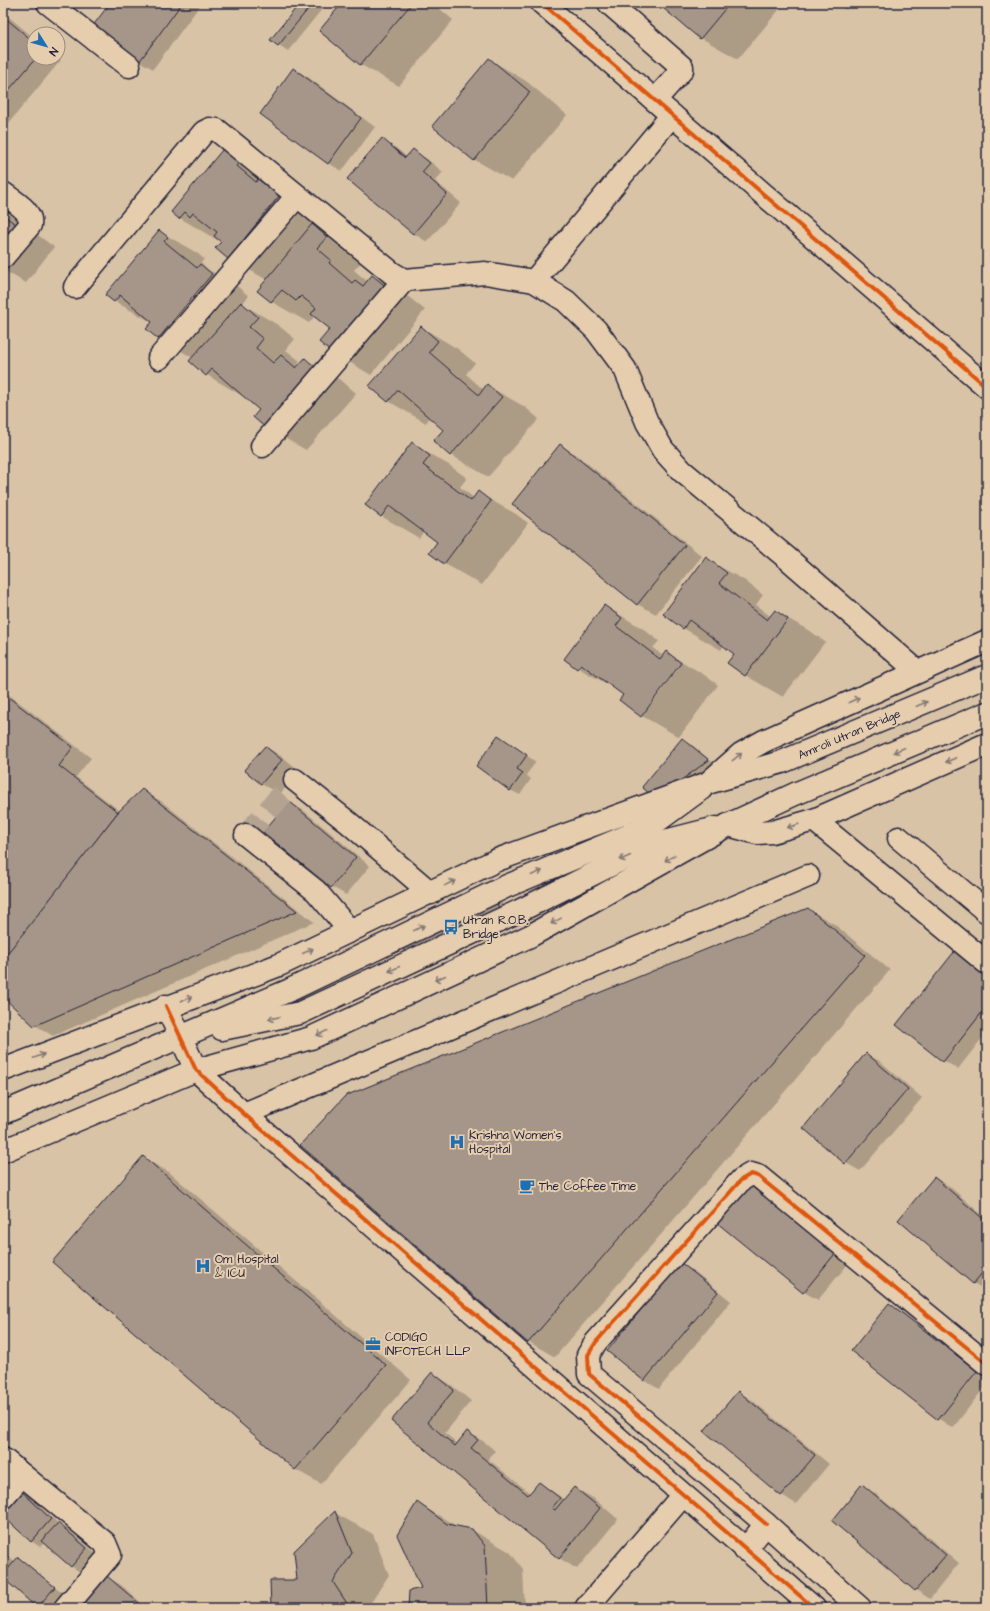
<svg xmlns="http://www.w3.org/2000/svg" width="990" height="1611" font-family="'Architects Daughter',sans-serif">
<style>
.shadow{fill:#0003;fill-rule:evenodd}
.building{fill:#a69689;stroke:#22223b}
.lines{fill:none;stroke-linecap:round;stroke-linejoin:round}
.minor-tunnel{stroke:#b4a391;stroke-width:22;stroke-dasharray:22 11;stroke-linecap:butt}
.minor-casing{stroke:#22223b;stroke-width:25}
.major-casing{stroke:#22223b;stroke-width:25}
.minor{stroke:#e5cdae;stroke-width:22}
.major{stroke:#e5cdae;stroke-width:22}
.cycleway-casing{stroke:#e5cdae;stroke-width:6}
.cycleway{stroke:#de560e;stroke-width:4}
.oneway{stroke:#847874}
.labels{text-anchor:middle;stroke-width:4;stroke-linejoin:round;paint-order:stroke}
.street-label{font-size:12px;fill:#22223b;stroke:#e5cdae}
.poi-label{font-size:12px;fill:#22223b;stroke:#e5cdae;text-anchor:start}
</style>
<rect width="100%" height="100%" fill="#d9c3a7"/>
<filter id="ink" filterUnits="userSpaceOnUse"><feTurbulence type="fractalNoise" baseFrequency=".025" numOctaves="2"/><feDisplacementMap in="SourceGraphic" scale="8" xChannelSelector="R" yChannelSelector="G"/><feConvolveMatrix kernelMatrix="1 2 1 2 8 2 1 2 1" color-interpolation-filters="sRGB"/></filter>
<g filter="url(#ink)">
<g class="shadow">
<path d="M 112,3 L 199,3 L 201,4 L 153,69 L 139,61 Z"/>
<path d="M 301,3 L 327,3 L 288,51 L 271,40 Z"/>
<path d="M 343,3 L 433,3 L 453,20 L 399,86 L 361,65 L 320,31 Z"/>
<path d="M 659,3 L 782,3 L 784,4 L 738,59 L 701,38 Z"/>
<path d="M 835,3 L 852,3 L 846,10 Z"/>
<path d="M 3,12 L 34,38 L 34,58 L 58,58 L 61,60 L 3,130 Z"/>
<path d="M 489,59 L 526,81 L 567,115 L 512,181 L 475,160 Z"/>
<path d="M 294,69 L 308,77 L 375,127 L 342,171 L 328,163 Z"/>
<path d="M 382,140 L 396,148 L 407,157 L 413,151 L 427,159 L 443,172 L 435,181 L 461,203 L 427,242 L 413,233 Z"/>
<path d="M 227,146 L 320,213 L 311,225 L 350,247 L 364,259 L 354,270 L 368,282 L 373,276 L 410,298 L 425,310 L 371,375 L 334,353 L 331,329 L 315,316 L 309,323 L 272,302 L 258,290 L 267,280 L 228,258 L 222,242 L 219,239 L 217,240 L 180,218 L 172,212 Z"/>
<path d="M 3,209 L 54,247 L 26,283 L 3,270 Z"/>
<path d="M 159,231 L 197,253 L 204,259 L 201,263 L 209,270 L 238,287 L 249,296 L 242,304 L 278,325 L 295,339 L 286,350 L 300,361 L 297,365 L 299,366 L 305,359 L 342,381 L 356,393 L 306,450 L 268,429 L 260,410 L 245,396 L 244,397 L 207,375 L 190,361 L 193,358 L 159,338 L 148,329 L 153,323 L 114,301 ZM 199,288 L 201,289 L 169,327 L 167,327 Z"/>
<path d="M 421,327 L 458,349 L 475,363 L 466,374 L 484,390 L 488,386 L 525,407 L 539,419 L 488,477 L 451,455 L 445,430 L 430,417 L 426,423 L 388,401 Z"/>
<path d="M 412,444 L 449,465 L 467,478 L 460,487 L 474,498 L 478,493 L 516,514 L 528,523 L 482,585 L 445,564 L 430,552 L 438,542 L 424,531 L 419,538 L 381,516 Z"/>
<path d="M 560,445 L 578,456 L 702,556 L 656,614 L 637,604 Z"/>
<path d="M 706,559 L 744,580 L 763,595 L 756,605 L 771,617 L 775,611 L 813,633 L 825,642 L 783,697 L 745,675 L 736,654 L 724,645 L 721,650 L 683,628 Z"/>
<path d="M 605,606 L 642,628 L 659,641 L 653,648 L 663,656 L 666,652 L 703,674 L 718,685 L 679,737 L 642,716 L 624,695 L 616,689 L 578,668 L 566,659 ZM 677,667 L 679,667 L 650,706 L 649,705 Z"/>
<path d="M 3,690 L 91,758 L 76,777 L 120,811 L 142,790 L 161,801 L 314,922 L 53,1036 L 35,1025 L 3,996 L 3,961 L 8,957 L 3,953 Z"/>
<path d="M 499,736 L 536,762 L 526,775 L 531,779 L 520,795 L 510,790 Z"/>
<path d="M 683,739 L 692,745 L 717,766 L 665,804 Z"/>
<path d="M 266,747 L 284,758 L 300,771 L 280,794 L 261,784 L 246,770 Z"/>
<path d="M 289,802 L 303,810 L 370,866 L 346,895 L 332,887 L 265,832 Z"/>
<path d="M 493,898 L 503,904 L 511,920 L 419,964 Z"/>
<path d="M 808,909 L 834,924 L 890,970 L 555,1357 L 529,1342 L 301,1145 Z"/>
<path d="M 987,968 L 987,1032 L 958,1069 L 944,1061 Z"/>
<path d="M 867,1054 L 881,1062 L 922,1098 L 860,1171 L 846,1163 Z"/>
<path d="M 143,1158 L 169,1172 L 411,1380 L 321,1484 L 296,1470 L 54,1262 Z"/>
<path d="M 935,1178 L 949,1186 L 987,1219 L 987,1291 L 973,1283 Z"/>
<path d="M 717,1222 L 853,1258 L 818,1300 L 804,1292 Z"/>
<path d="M 680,1263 L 694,1271 L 731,1301 L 659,1389 L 645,1381 L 608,1351 Z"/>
<path d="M 889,1304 L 903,1312 L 987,1378 L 987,1384 L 953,1428 L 939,1419 L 852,1351 Z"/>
<path d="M 432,1373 L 450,1384 L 471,1401 L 445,1433 L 458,1444 L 468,1432 L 486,1443 L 495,1451 L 488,1459 L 531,1494 L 540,1483 L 565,1500 L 575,1488 L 593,1498 L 618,1519 L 577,1569 L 559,1558 L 393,1421 Z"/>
<path d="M 738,1392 L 752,1400 L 829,1464 L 796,1504 L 782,1495 L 705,1431 Z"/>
<path d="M 862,1486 L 876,1494 L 959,1563 L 930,1599 L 916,1590 L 833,1521 Z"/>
<path d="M 18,1490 L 28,1495 L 60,1525 L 68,1529 L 96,1554 L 80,1572 L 71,1566 L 44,1543 L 40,1547 L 31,1541 L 3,1515 L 3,1509 Z"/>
<path d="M 418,1503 L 458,1527 L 472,1530 L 510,1552 L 523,1569 L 525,1608 L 409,1608 L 422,1589 Z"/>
<path d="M 335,1513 L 373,1534 L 389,1575 L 370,1604 L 373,1608 L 272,1608 L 298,1581 Z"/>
<path d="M 3,1552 L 15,1562 L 18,1559 L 27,1564 L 63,1593 L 50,1608 L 39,1608 L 5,1579 L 3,1581 Z"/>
<path d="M 107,1577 L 121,1585 L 147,1608 L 81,1608 Z"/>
</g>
<g class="building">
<path d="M 110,3 L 182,3 L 139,62 L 92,27 Z"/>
<path d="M 300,3 L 313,3 L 278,46 L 270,40 Z"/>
<path d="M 342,3 L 412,3 L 360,65 L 319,31 Z"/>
<path d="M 657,3 L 730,3 L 700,39 Z"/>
<path d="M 3,16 L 34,42 L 34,58 L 36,58 L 3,97 Z"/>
<path d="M 489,58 L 530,92 L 474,161 L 432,126 Z"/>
<path d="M 293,68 L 361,118 L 328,164 L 260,114 Z"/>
<path d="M 382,138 L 405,158 L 413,149 L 430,163 L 422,172 L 447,194 L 413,234 L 347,179 Z"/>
<path d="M 227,144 L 237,153 L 233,158 L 239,163 L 237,166 L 256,182 L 258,179 L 267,186 L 271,181 L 283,191 L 228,259 L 215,248 L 221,242 L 214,236 L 217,232 L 193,213 L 190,217 L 185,212 L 179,219 L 171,212 Z"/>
<path d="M 3,215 L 17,225 L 3,243 Z"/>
<path d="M 312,224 L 327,237 L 317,248 L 331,260 L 329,263 L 352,283 L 355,280 L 363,286 L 372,275 L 388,288 L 333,354 L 319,342 L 330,329 L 311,314 L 316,308 L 301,296 L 296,301 L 282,290 L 271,302 L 257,291 Z"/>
<path d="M 159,230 L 168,237 L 164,241 L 197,268 L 200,264 L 212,274 L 158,339 L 146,329 L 152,322 L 120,295 L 114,302 L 105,295 Z"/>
<path d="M 241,302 L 258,317 L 249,327 L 263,339 L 256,348 L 273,363 L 281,355 L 296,368 L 305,358 L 319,371 L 268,430 L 253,417 L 259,410 L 212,369 L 206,376 L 189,361 Z"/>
<path d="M 421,326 L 438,341 L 429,352 L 479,395 L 487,384 L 502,397 L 450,456 L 433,441 L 443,430 L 398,390 L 388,402 L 369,386 Z"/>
<path d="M 412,442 L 430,456 L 423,465 L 471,501 L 478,491 L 491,501 L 444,564 L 429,553 L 437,542 L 389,506 L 381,517 L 365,505 Z"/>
<path d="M 560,444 L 685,545 L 637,605 L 512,504 Z"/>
<path d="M 706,557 L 727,573 L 719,583 L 767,620 L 775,610 L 788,619 L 745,676 L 727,663 L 734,654 L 689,620 L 683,629 L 663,614 Z"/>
<path d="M 604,605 L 622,618 L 616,626 L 660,659 L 666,651 L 681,663 L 641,717 L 619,700 L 623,695 L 581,664 L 577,669 L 564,659 Z"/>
<path d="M 3,693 L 73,747 L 59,766 L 118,812 L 6,957 L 3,954 Z"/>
<path d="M 498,735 L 527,755 L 517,769 L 523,773 L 510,791 L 476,766 Z"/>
<path d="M 682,738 L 709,760 L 655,799 L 642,787 Z"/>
<path d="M 265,746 L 282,760 L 261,784 L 244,770 Z"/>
<path d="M 142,789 L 297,911 L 34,1026 L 3,997 L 3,959 L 118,812 Z"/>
<path d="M 289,801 L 356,857 L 331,888 L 263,832 Z"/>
<path d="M 494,897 L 502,915 L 408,959 L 400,942 Z"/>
<path d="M 808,908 L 865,955 L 528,1343 L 300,1145 L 345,1096 Z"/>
<path d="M 958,947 L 987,970 L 987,1006 L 943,1062 L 896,1025 Z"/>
<path d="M 866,1053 L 908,1089 L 845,1164 L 803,1128 Z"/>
<path d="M 143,1156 L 386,1365 L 295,1470 L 52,1262 Z"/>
<path d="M 934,1177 L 987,1222 L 987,1267 L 973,1284 L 898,1220 Z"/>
<path d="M 751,1178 L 839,1249 L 803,1293 L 716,1222 Z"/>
<path d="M 680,1262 L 718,1292 L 644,1381 L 607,1351 Z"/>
<path d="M 889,1303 L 977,1371 L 938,1420 L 851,1351 Z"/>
<path d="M 432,1372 L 454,1390 L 427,1422 L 455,1446 L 467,1431 L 478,1440 L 471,1448 L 528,1495 L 539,1482 L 560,1498 L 552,1508 L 555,1510 L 574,1487 L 600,1508 L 559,1559 L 391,1421 Z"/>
<path d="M 738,1391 L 815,1455 L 781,1496 L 704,1431 Z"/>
<path d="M 862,1484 L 946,1555 L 915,1591 L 832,1521 Z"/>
<path d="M 18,1488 L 51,1519 L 31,1542 L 3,1516 L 3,1508 Z"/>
<path d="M 417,1502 L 447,1524 L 472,1529 L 485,1546 L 488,1608 L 408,1608 L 409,1591 L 421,1588 L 397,1535 Z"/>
<path d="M 335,1511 L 352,1553 L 333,1582 L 350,1608 L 271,1608 L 270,1580 L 297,1580 L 294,1551 Z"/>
<path d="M 58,1523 L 87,1548 L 71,1567 L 41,1541 Z"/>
<path d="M 3,1554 L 9,1559 L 3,1565 Z"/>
<path d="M 18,1557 L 55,1587 L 37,1608 L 3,1578 L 3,1575 Z"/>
<path d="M 107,1576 L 141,1605 L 138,1608 L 80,1608 Z"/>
</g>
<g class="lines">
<path class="minor-tunnel" d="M 246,835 L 295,780"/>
<g class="minor-casing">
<g id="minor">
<path d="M 48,3 L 129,66"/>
<path d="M 542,3 L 987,387"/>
<path d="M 609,3 L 682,67 L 682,70 L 655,100"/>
<path d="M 3,193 C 13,201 33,211 30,225 L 3,257"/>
<path d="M 534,281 L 672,115"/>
<path d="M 75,287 L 204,132 L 210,129 L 217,130 L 392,273 L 404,280 L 485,273 L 534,281 L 566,301 L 596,330 L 625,369 L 647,422 L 663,450 L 682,471 L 787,558 L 917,671"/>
<path d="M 159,358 L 297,196"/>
<path d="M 262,446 L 404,280"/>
<path d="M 295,780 L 349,823 L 431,893"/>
<path d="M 814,820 L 987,963"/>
<path d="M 246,835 L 316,891 L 350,931"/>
<path d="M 899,838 L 987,912"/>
<path d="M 166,1006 L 196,1070 L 244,1114 L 814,1608"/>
<path d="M 222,1029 L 300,1013 L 519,911 L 617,862 L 661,842 L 716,828"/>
<path d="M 3,1113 L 290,990 L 507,886 L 649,827 L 701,789"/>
<path d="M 244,1114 L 808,876"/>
<path d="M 3,1459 L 105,1543 L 110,1555 L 65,1608"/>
<path d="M 3,1497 L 22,1475"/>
<path d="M 766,1524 L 589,1374 L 588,1355 L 596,1342 L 741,1180 L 751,1174 L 758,1176 L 987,1364"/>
<path d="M 745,1550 L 766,1524 L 860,1608"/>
<path d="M 586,1608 L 683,1495"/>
</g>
</g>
<g class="major-casing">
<g id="major">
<path d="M 711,782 L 782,762 L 987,676"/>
<path d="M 728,825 L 757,833 L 772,832 L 814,820 L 987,744"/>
<path d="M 3,1070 L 279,965 L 497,860 L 708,783 L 741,754 L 764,741 L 987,641"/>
<path d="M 3,1151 L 196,1070 L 311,1038 L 530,936 L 728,825 L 795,794 L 987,713"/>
</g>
</g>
<use href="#minor" class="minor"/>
<use href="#major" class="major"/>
<g class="cycleway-casing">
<g id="cycleway">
<path d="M 542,3 L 987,387"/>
<path d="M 166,1006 L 196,1070 L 244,1114 L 814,1608"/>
<path d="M 766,1524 L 589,1374 L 588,1355 L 596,1342 L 741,1180 L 751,1174 L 758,1176 L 987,1364"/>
</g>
</g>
<use href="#cycleway" class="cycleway"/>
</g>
<defs><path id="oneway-shaft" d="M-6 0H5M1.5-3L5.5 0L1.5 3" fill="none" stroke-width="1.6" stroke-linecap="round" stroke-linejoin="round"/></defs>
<g class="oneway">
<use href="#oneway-shaft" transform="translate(854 700) rotate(-24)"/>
<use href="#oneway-shaft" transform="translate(922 704) rotate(-23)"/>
<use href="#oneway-shaft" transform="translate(899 750) rotate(157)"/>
<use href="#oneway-shaft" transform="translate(737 757) rotate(-38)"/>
<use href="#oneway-shaft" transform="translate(951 760) rotate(156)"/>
<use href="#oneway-shaft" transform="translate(793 826) rotate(164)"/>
<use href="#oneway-shaft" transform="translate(625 858) rotate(156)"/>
<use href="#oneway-shaft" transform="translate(670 858) rotate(151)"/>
<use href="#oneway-shaft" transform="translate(537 873) rotate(-23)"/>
<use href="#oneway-shaft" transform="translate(450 883) rotate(-26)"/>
<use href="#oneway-shaft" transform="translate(556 921) rotate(151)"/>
<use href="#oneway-shaft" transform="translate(419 928) rotate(-26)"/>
<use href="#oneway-shaft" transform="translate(308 951) rotate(-25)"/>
<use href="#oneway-shaft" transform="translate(394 969) rotate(155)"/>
<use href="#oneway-shaft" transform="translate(440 978) rotate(155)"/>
<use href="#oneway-shaft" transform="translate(187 999) rotate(-20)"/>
<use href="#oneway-shaft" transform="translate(274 1018) rotate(169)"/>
<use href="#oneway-shaft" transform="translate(322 1033) rotate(155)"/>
<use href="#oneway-shaft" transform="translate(39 1056) rotate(-21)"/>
</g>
</g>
<defs>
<g id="bus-bare" transform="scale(1.2)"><path d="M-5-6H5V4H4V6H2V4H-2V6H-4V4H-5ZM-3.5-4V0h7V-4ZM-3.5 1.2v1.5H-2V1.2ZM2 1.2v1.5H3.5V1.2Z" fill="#1f6fb2" stroke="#e5cdae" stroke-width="2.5" paint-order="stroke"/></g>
<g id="hospital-bare" transform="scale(1.2)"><path d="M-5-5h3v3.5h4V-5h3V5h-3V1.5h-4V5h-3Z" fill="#1f6fb2" stroke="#e5cdae" stroke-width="2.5" paint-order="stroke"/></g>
<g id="cafe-bare" transform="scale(1.2)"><path d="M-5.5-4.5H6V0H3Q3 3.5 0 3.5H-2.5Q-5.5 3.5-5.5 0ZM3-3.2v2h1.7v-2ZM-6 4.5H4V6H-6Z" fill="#1f6fb2" stroke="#e5cdae" stroke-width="2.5" paint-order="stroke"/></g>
<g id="office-bare" transform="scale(1.2)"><path d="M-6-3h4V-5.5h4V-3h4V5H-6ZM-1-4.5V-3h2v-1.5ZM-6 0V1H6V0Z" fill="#1f6fb2" stroke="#e5cdae" stroke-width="2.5" paint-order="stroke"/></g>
</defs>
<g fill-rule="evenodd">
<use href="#bus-bare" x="451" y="927"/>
<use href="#hospital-bare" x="457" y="1142"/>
<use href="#cafe-bare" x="527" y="1186"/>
<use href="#hospital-bare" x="203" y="1266"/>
<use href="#office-bare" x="373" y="1344"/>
</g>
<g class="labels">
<g class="street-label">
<text transform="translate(849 734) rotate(-23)" y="4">Amroli Utran Bridge</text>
</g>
<g class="poi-label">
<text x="463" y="924">Utran R.O.B.<tspan x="463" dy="14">Bridge</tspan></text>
<text x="469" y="1139">Krishna Women's<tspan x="469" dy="14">Hospital</tspan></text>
<text x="539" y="1190">The Coffee Time</text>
<text x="215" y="1263">Om Hospital<tspan x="215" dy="14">&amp; ICU</tspan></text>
<text x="385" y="1341">CODIGO<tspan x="385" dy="14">INFOTECH LLP</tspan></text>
</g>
</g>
<rect width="990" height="1611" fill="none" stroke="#e5cdae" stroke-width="16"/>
<rect x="8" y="8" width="974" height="1595" fill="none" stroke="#22223b" stroke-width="1.5" filter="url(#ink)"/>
<g transform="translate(46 46) rotate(127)"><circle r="19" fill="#e5cdae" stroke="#978980"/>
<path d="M0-3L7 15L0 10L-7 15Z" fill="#1f6fb2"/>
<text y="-6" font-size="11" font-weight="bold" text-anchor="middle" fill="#22223b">N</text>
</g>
</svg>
